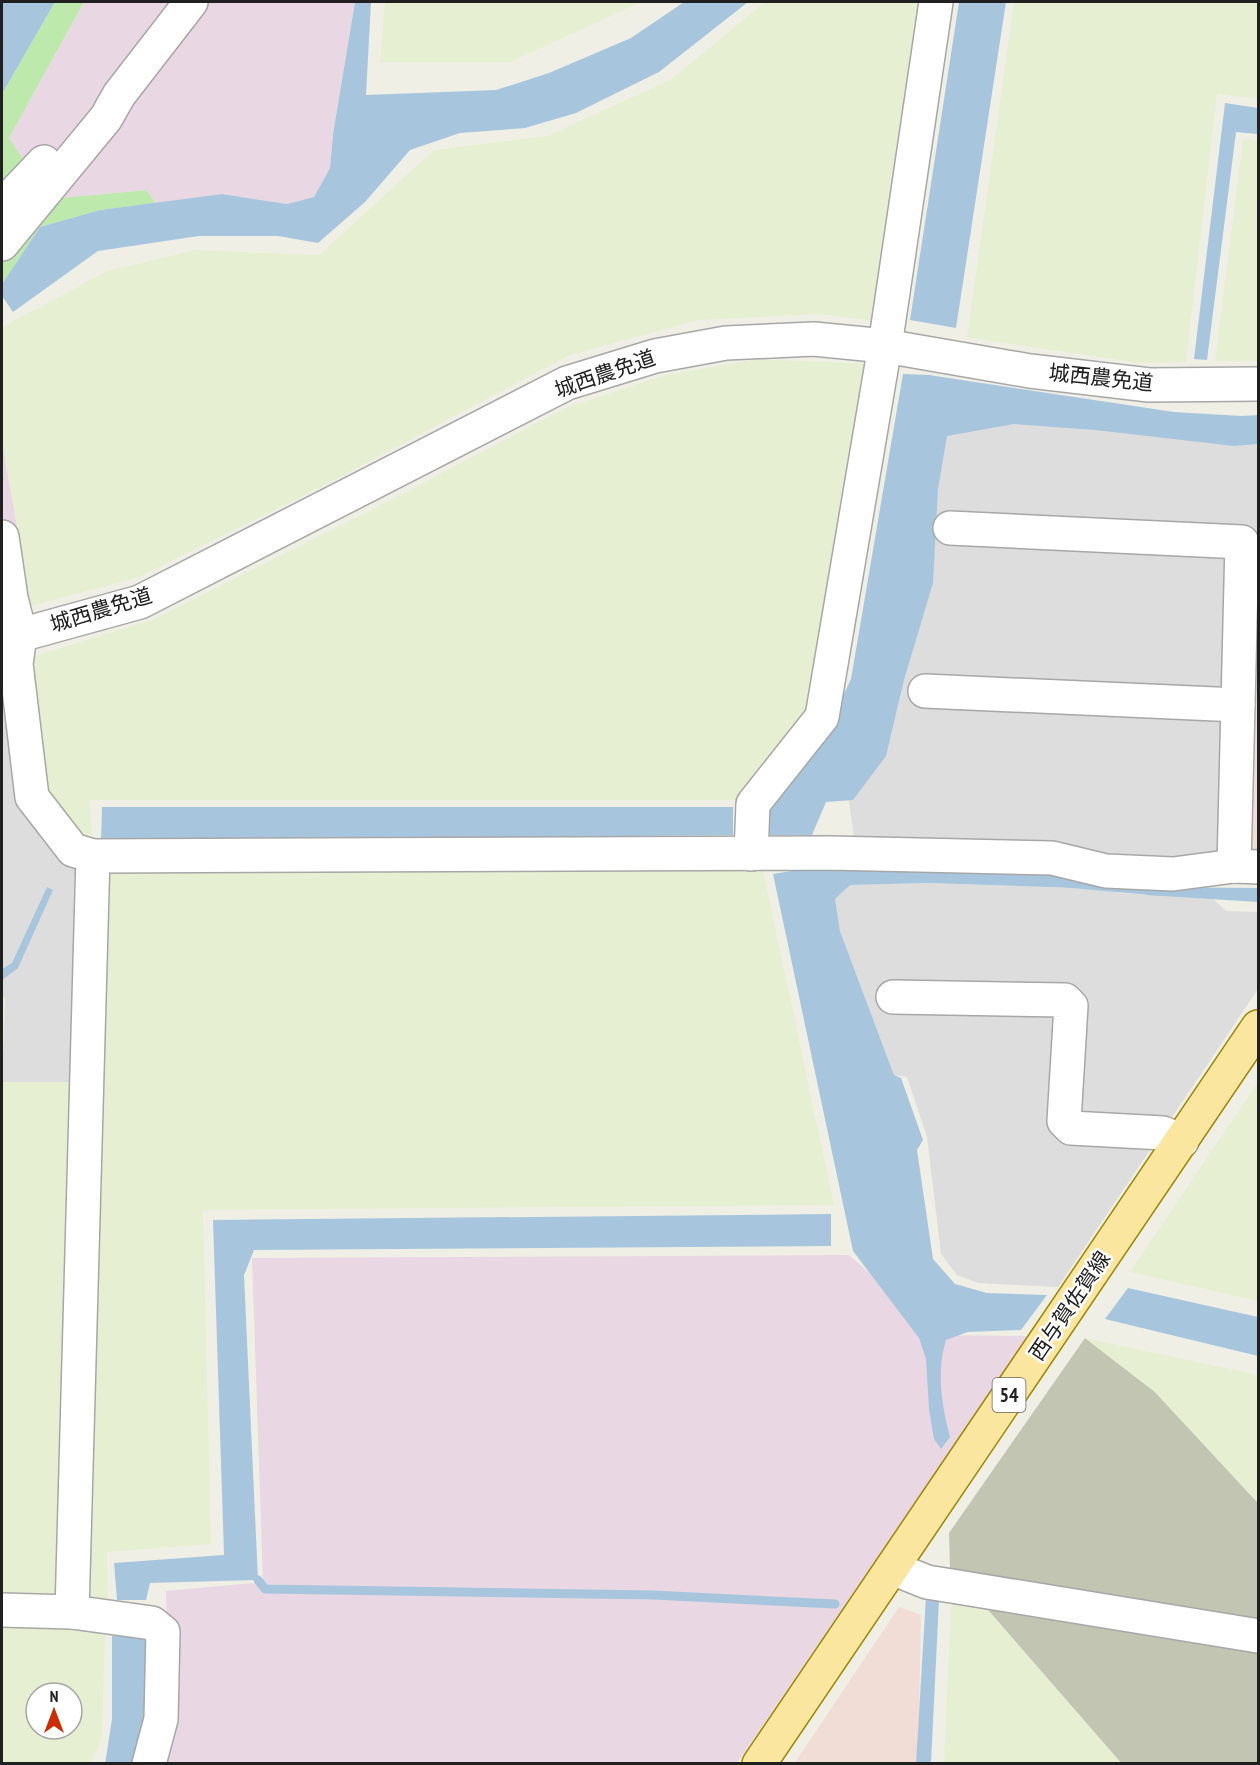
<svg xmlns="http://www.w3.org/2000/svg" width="1260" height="1765" font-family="'PT Sans Narrow','Noto Sans JP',sans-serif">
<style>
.residential{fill:#dedddd}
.commercial{fill:#f1dcd6}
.industrial{fill:#e9d8e3}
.construction{fill:#c1c5b2}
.farmland{fill:#e7efd2;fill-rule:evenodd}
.grass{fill:#bee9ad}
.water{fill:#a7c6dd}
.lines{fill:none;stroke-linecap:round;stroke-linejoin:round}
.stream{stroke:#a7c6dd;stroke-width:9}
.minor-casing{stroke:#a7a7a7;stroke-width:36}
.tertiary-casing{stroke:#a7a7a7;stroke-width:36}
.primary-casing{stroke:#9a8601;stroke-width:36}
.minor{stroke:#fff;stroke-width:33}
.tertiary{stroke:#fff;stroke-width:33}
.primary{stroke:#fbe6a0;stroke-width:33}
.labels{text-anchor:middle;stroke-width:5;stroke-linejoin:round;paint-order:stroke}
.shield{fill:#fff;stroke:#636363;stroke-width:1.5}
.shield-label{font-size:20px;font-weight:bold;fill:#202020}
.street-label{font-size:21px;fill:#202020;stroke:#fff}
</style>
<rect width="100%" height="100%" fill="#f0efe6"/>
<g class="residential">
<path d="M 935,413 L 1258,435 L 1258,691 L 1246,692 L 1244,860 L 1174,866 L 855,844 L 848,795 Z"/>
<path d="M 36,704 L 87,870 L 76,1082 L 2,1082 L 5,998 L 2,997 L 2,706 Z"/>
<path d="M 927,883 L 1098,889 L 1122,893 L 1213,899 L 1226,911 L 1258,912 L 1258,989 L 1058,1287 L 978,1283 L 957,1275 L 941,1254 L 927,1137 L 907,1077 L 894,1075 L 840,931 L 834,899 L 849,885 Z"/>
</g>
<g class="commercial">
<path d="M 1258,691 L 1258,861 L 1244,860 L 1245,692 Z"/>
<path d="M 899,1607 L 921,1615 L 918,1763 L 794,1764 Z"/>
</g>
<g class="industrial">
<path d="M 84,2 L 355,2 L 333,134 L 330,168 L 314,197 L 287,204 L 222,194 L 156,203 L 146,190 L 50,199 L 9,138 Z"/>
<path d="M 2,441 L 31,606 L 2,613 Z"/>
<path d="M 849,1255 L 940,1335 L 1028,1336 L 737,1763 L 158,1764 L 170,1728 L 166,1591 L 263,1582 L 252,1258 Z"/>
</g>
<path class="construction" d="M 1085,1338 L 1155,1392 L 1258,1503 L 1258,1763 L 1121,1763 L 988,1610 L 951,1604 L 949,1533 Z"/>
<g class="farmland">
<path d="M 385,2 L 642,2 L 510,62 L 380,62 Z"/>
<path d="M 765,2 L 924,2 L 877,321 L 818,314 L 699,320 L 570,355 L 317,489 L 139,577 L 31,606 L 2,441 L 2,327 L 107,271 L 195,250 L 319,255 L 434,150 L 547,136 L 670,80 Z"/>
<path d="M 1014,2 L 1258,2 L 1258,99 L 1217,94 L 1186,362 L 1138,363 L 967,337 Z"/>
<path d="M 1243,139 L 1258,141 L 1258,361 L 1215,361 Z"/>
<path d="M 758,359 L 867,364 L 812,712 L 743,800 L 90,800 L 92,841 L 76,840 L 40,780 L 34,656 L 152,620 L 377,507 L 565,408 L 666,375 Z"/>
<path d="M 762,866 L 834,1205 L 203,1210 L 211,1544 L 107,1552 L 108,1605 L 82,1601 L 108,867 Z"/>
<path d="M 5,997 L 2,1082 L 76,1082 L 59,1601 L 2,1598 L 2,998 Z"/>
<path d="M 1258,1082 L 1258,1301 L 1130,1272 Z"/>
<path d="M 1085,1338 L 1258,1375 L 1258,1503 L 1155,1392 Z"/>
<path d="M 951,1604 L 988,1610 L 1121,1763 L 944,1763 Z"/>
<path d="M 2,1625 L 105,1629 L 102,1738 L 91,1763 L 2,1764 ZM 36,1693 L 72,1693 L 72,1729 L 36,1729 Z"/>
</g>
<path class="grass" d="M 55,2 L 84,2 L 9,138 L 50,199 L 146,190 L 156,203 L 100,210 L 40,227 L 2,284 L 2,94 Z"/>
<g class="water">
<path d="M 2,2 L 55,2 L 2,94 Z"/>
<path d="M 355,2 L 371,2 L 366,95 L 496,90 L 549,73 L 631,38 L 684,2 L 748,2 L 659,72 L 576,113 L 525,128 L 460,133 L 410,150 L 365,202 L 318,243 L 278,236 L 199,236 L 98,251 L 13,312 L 2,296 L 2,284 L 40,227 L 100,210 L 222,194 L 287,204 L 314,197 L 330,168 L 333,134 Z"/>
<path d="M 959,2 L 1006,2 L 956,328 L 910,320 Z"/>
<path d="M 1225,103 L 1258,108 L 1258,134 L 1236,132 L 1207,360 L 1194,359 Z"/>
<path d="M 903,374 L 929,375 L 1174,412 L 1241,416 L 1258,415 L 1258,444 L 1234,446 L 1095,430 L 1014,424 L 947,436 L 938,489 L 933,583 L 904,680 L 886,756 L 853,800 L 826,802 L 812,835 L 770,835 L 770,806 L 826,732 L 851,679 Z"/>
<path d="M 102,807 L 733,807 L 733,835 L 101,841 Z"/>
<path d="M 822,866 L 1047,874 L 1076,879 L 1079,888 L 927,883 L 850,885 L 835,899 L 840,931 L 894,1075 L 901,1078 L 923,1140 L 917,1150 L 933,1259 L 955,1284 L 987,1293 L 1047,1295 L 1021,1330 L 968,1332 L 946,1340 C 936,1371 942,1407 950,1437 L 941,1449 L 934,1439 L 929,1409 L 926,1359 L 919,1338 L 853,1251 L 773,874 Z"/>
<path d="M 47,887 L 53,890 L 18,968 L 2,980 L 2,969 L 12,963 Z"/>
<path d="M 1147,887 L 1258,888 L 1258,902 L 1146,895 Z"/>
<path d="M 831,1214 L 831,1246 L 254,1250 L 244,1275 L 258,1580 L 150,1583 L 146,1600 L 117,1600 L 114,1563 L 224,1555 L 213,1220 Z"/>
<path d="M 1128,1288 L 1258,1317 L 1258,1356 L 1105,1319 Z"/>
<path d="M 926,1596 L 939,1600 L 931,1763 L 916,1764 Z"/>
<path d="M 112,1636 L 146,1636 L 147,1708 L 135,1763 L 105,1764 L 112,1719 Z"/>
</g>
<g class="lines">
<g class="stream">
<path d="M 1066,883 L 1157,891"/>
<path d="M 258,1580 L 265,1589 L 653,1595 L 835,1604"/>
</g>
<g class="minor-casing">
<g id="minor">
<path d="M 2,206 L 44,162"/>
<path d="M 2,244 L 106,118 L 119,95 L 191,2"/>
<path d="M 950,528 L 1242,542 L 1234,866"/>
<path d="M 2,537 L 11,598 L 20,634 L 16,664 L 32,797 L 73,850 L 93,856 L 830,853 L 1052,858 L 1106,871 L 1173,874 L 1234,866 L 1258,867"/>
<path d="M 925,691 L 1238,705"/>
<path d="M 751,854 L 753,804 L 822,717 L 885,346 L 936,2"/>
<path d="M 93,856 L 72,1612 L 152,1623 L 163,1632 L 161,1719 L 149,1764"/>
<path d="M 893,997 L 1065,1000 L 1071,1006 L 1064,1121 L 1071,1128 L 1163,1133 L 1182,1141"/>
<path d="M 892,1568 L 927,1582 L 1258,1636"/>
<path d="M 2,1610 L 72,1612"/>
</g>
</g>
<g class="tertiary-casing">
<path id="tertiary" d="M 2,640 L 140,602 L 567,383 L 655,356 L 726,343 L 814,339 L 885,346 L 1030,371 L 1149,385 L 1258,384"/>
</g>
<g class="primary-casing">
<path id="primary" d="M 759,1764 L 1258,1027"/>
</g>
<use href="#minor" class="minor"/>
<use href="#tertiary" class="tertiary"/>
<use href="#primary" class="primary"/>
</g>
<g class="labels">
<rect class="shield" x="992.5" y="1378" width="33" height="34" rx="4.5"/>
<g class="shield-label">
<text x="1009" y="1402">54</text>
</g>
<g class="street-label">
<text transform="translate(605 374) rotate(-19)" y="7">城西農免道</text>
<text transform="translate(1101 378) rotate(6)" y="7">城西農免道</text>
<text transform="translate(101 610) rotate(-17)" y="7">城西農免道</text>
<text transform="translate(1070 1306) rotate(-56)" y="7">西与賀佐賀線</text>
</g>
</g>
<rect width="1260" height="1765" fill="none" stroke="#202020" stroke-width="6"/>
<g transform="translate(54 1711)"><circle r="28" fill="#ffffff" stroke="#a6a6a6" stroke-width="1.5"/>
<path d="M0-4.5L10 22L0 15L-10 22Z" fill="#cd2b02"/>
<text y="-9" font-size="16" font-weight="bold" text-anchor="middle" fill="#202020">N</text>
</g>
</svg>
